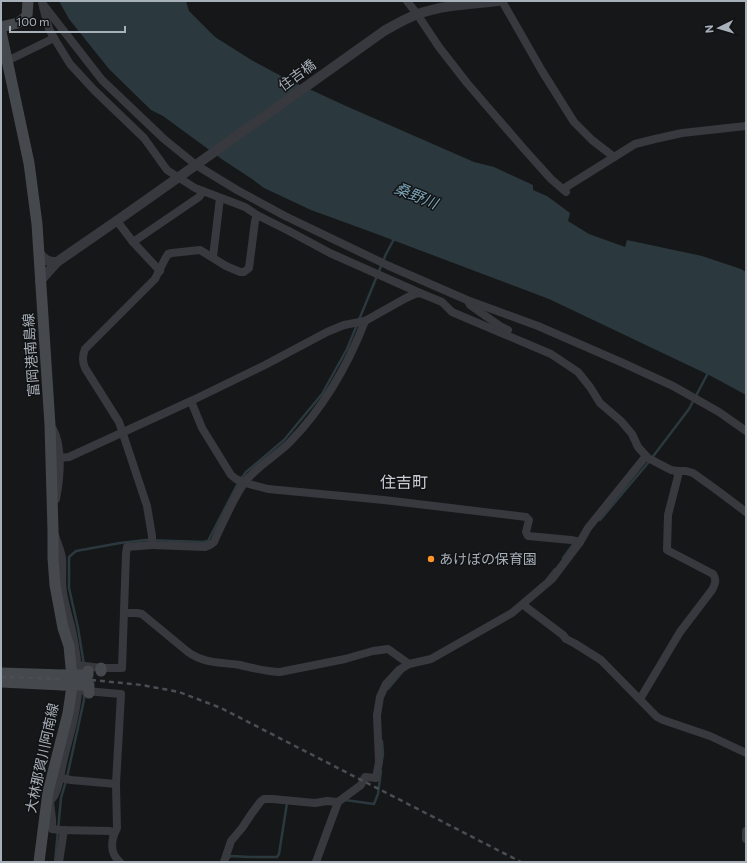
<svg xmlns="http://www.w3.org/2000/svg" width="747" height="863" font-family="Commissioner,'Noto Sans JP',sans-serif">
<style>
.water{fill:#2b393e}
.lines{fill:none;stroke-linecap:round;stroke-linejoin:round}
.stream{stroke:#2b393e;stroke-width:2.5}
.minor{stroke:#37393e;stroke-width:8}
.tertiary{stroke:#37393e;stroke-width:10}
.secondary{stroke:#45494e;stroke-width:11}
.rail{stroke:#4a4e53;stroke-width:2.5;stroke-dasharray:5 4;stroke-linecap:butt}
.tertiary-bridge{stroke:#37393e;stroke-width:10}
.secondary-bridge{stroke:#45494e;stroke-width:11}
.poi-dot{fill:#ff9528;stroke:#111214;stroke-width:1.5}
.labels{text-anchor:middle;stroke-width:3;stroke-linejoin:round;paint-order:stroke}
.street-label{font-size:14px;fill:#a8b0ba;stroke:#111214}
.poi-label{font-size:14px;fill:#a8b0ba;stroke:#111214;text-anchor:start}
.water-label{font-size:15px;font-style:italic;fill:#7ca5b7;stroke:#111214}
.quarter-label{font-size:16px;fill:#c9ced5;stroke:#111214}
</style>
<rect width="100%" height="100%" fill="#161719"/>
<path class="water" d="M 59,1 L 186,1 L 189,11 L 215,37 L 253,61 L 283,77 L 346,106 L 474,162 L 494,167 L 533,185 L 533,190 L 547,196 L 570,213 L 568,221 L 589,234 L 625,247 L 627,240 L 702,256 L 741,269 L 746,272 L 746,395 L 711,376 L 549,299 L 374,233 L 311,210 L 264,188 L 252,179 L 223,160 L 163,116 L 151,110 L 109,69 L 69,19 Z"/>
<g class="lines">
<g class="stream">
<path d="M 600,520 L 648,463 L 689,409 L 708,373"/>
<path d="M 563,558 L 574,543"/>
<path d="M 547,579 L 555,569"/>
<path d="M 84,665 L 78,628 L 69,588 L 69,557 L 76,551 L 120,543 L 146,540 L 203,542 L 208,541 L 237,485 L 246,472 L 284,440 L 322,394 L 347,349 L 386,254 L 394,239"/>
<path d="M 388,689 L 404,670"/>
<path d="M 382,741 L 383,754 L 382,760"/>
<path d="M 67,777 L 84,700 L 84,692"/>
<path d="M 345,800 L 374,804 L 378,794 L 381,771"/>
<path d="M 229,858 L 230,856 L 250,857 L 277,857 L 279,854 L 287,803"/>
<path d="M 55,862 L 61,798 L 66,781"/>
</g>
<g class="minor">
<path d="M 407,1 L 417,14 L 439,47 L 467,83 L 524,149 L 551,179 L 566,192"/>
<path d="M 502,1 L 542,71 L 574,122 L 592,140 L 614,157"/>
<path d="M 42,3 L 102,80 L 164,139 L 196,165 L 237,190 L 285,216 L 389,266 L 467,300 L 538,326 L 623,363 L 673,386 L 719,412 L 746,431"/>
<path d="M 43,7 L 49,29 L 54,38 L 70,64 L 94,90 L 144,138 L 167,170 L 195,188 L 245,207 L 257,215 L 289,231 L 330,253 L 420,293"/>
<path d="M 7,61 L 54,38"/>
<path d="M 563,189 L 635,144 L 655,139 L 682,133 L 746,126"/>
<path d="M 257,215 L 255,221 L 249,268 L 244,272 L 240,272 L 226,266 L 200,250 L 172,253 L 168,254 L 165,259 L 155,279 L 85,349 C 82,356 82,361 85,368 L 119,422 L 147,506 L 152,536 L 152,545 L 205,547 L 210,545 L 214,542 C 219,530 225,518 231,506 C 235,498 239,490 245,482 C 257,466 276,456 290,442 C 323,408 348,365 365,321"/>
<path d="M 117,221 L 133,242 L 160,271"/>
<path d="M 133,242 L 199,197 L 203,191"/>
<path d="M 213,257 L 220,198"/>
<path d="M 468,301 L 470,305 L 500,326 L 508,330"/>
<path d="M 191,401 L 202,428 L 231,475 L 236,479 L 245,483 L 268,489 L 384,500 L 526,517 L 529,520 L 526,532 L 528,536 L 571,540 L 580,542"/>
<path d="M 53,429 C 63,447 60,479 56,499"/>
<path d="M 59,458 L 69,457 L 191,401 L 265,365 L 327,332 L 344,325 L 365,321 L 406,298 L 415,294 L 420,293 L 442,302 L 452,312 L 551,354 L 578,372 L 590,387 L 600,403 L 621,421 L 632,434 L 638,447 L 648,458 L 671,470 L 677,471 L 686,471 L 693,473 L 714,488 L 746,512"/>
<path d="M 523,604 L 526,607 L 563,635 L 566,639 L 574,643 L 601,660 L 657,717 L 663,720 L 710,736 L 746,753"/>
<path d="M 124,613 L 137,613 L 142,614 L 188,652 C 205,664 221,662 240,665 C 253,668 267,672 280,672 L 345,659 L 373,651 L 388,649 L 409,664"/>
<path d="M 77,665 L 101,668 L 122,668 L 126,554 L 127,547 L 152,545"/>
<path d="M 85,691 L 121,694 L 116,784 L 117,828 C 111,839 109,853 120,862"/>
<path d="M 640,699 L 680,632 L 712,590 C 715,584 717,580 713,574 L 667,550 L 668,515 L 678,476 L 677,471"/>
<path d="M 61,778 L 71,780 L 116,784"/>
<path d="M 50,802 L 52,819 L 52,829 L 61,830 L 110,831 L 114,834"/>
<path d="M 46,803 C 59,799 60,774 63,763 C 68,739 77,715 78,691 C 79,672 76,649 72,630 C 69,618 65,605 63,592 C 61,581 63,569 62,558 C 61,550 57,543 55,535"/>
<path d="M 746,831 L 746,839"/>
<path d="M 59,862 L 64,830"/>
<path d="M 224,862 L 231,841 L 242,828 L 252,813 L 261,801 L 264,799 L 272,799 L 315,803 L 327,801 L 338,802"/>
<path d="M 316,862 L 338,802 L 361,785 L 365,777 L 376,778 L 379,762 L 377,715 L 380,697 L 386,684 L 399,670 L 409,664 L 431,659 L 512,613 L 552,579 L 580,542 L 588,528 L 646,456"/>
</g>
<g class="tertiary">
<path d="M 186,172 L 384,31 C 395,25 406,18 418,14 C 443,5 471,4 498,1"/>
<path d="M 39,253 C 45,260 47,262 57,262 L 40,281"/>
<path d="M 57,262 L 125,215"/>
</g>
<g class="secondary">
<path d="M 1,27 L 18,23 L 27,16 L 28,1"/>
<path d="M 1,32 L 29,163 L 37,224 L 50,425 L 53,530 L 53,558 L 55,585 L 63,628 L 69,646 L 72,678 L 71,693 L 68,713 L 48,792 L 39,862"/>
<path d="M 101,671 L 101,668"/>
<path d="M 1,673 L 63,675"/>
<path d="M 1,682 L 63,685"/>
</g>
<path class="rail" d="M 1,677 L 92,680 L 142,685 L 179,692 L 221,708 L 521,862"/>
<path class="tertiary-bridge" d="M 125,215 L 186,172"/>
<g class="secondary-bridge">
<path d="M 63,675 L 88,675 L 88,671"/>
<path d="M 63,685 L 89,685 L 89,693"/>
</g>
</g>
<circle class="poi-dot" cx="431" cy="559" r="4"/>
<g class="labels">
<g class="street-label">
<text transform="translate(297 75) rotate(-36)" y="5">住吉橋</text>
<text transform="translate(31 355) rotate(-94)" y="5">富岡港南島線</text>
<text transform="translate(42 758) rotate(-78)" y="5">大林那賀川阿南線</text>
</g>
<g class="poi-label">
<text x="439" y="564">あけぼの保育園</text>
</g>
<g class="water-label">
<text transform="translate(416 196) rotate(22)" y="5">桑野川</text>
</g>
<g class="quarter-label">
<text x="404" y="488">住吉町</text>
</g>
</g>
<rect width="747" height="863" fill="none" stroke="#a8b0ba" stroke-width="4"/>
<g transform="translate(719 28) rotate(265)" stroke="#111214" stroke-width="3" paint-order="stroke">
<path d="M0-3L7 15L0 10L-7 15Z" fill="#a8b0ba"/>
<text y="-6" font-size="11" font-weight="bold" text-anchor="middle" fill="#a8b0ba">N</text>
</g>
<path d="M10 26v6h115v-6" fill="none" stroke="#a8b0ba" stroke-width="2"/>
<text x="16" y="26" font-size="12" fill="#a8b0ba" stroke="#111214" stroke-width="3" paint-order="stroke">100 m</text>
</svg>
